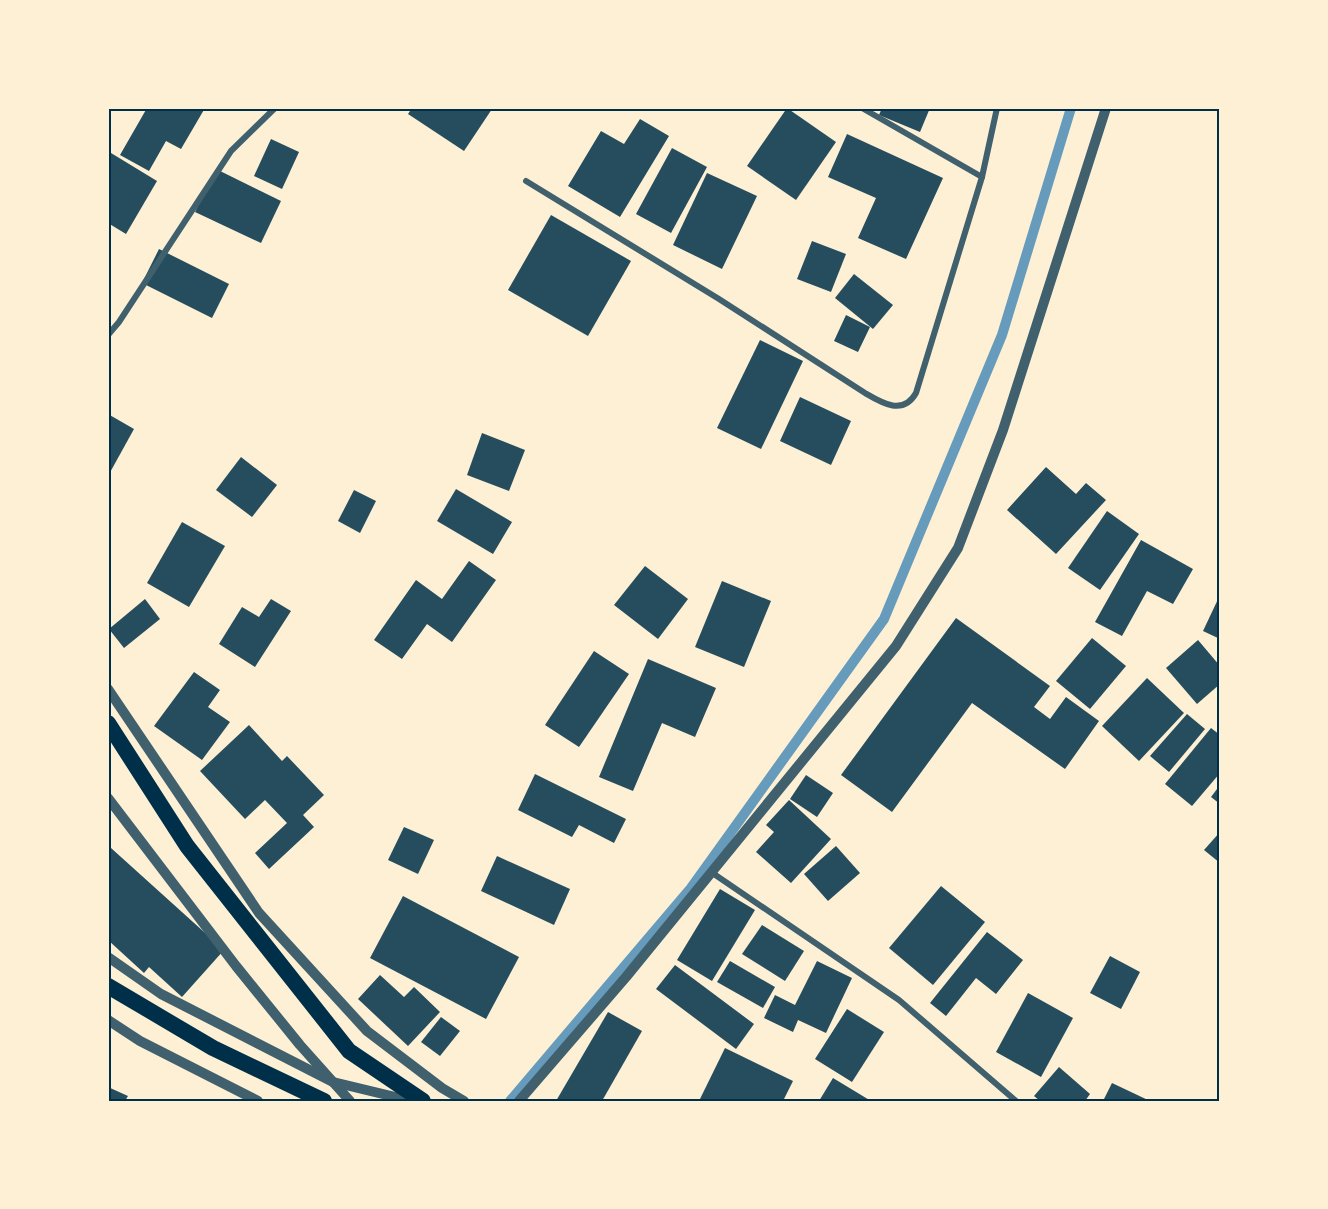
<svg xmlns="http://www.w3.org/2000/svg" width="1328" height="1209" font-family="Cabin,sans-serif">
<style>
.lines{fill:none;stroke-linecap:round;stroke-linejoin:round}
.stream{stroke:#669bbc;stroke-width:10}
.building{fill:#264d5e}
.minor{stroke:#3f606c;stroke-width:6}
.tertiary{stroke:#3f606c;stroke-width:10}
.trunk{stroke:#003049;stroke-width:16}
.neatline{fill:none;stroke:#003049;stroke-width:2}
</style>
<rect width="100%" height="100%" fill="#fdf0d5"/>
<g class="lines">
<path class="stream" d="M 510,1101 L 691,888 L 884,619 L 1002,335 L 1071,108"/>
</g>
<g class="building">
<path d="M 147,108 L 205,108 L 181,149 L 166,141 L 149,171 L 120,155 Z"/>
<path d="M 412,108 L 491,108 L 492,109 L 464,151 L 408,114 Z"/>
<path d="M 787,108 L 836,142 L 796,200 L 747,166 Z"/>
<path d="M 882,108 L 930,108 L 920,132 L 879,115 Z"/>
<path d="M 640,119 L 669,136 L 620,217 L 568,186 L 601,131 L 624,144 Z"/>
<path d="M 847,134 L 943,178 L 906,259 L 858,238 L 876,198 L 828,177 Z"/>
<path d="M 271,139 L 299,152 L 282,189 L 254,176 Z"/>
<path d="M 672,148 L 707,167 L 671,233 L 636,214 Z"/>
<path d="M 111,153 L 157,181 L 126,234 L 108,223 L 108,157 Z"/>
<path d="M 216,169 L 281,201 L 261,243 L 195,212 Z"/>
<path d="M 707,173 L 757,196 L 722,269 L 673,245 Z"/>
<path d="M 551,215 L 631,261 L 588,336 L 508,290 Z"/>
<path d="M 812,241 L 846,254 L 831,292 L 797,279 Z"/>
<path d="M 159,249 L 229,284 L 212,318 L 142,283 Z"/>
<path d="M 854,274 L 893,305 L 873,329 L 835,298 Z"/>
<path d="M 846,315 L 870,327 L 858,352 L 834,341 Z"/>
<path d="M 760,340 L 803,361 L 761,449 L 717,428 Z"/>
<path d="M 800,397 L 851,421 L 831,465 L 780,441 Z"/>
<path d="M 108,414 L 134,429 L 108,476 Z"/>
<path d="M 482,433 L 525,450 L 509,491 L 467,475 Z"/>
<path d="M 241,457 L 277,485 L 252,517 L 216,490 Z"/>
<path d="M 1046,467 L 1076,494 L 1086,483 L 1106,500 L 1056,554 L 1007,510 Z"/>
<path d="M 456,489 L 512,522 L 493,554 L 437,521 Z"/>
<path d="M 354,490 L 376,501 L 360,533 L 338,521 Z"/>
<path d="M 1107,511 L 1139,534 L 1100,590 L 1068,568 Z"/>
<path d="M 182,522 L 225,546 L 189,607 L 147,583 Z"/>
<path d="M 1141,540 L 1193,569 L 1173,604 L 1147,591 L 1122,636 L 1095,622 Z"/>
<path d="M 469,561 L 496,580 L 452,642 L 427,624 L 402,659 L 374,640 L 416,580 L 442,599 Z"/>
<path d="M 645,566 L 688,599 L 658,639 L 614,605 Z"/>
<path d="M 722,581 L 771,601 L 744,667 L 695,647 Z"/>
<path d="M 1220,595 L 1220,639 L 1203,631 Z"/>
<path d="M 145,599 L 160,619 L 124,648 L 109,629 Z"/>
<path d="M 271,599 L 291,611 L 255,667 L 219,644 L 242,607 L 259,617 Z"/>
<path d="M 956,618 L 1050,686 L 1034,707 L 1050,719 L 1066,697 L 1099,721 L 1065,769 L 972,703 L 892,812 L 841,775 Z"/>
<path d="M 1092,638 L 1126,666 L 1090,709 L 1056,681 Z"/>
<path d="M 1198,640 L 1220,666 L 1220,684 L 1197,704 L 1166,668 Z"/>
<path d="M 594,651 L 629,674 L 579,747 L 545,725 Z"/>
<path d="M 648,659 L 716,688 L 695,737 L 662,723 L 633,791 L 599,777 Z"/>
<path d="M 194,672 L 220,690 L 208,707 L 230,722 L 202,760 L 154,726 Z"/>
<path d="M 1147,678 L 1184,713 L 1139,761 L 1102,726 Z"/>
<path d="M 1187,714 L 1205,729 L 1169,772 L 1150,756 Z"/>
<path d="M 249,725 L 282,761 L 287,756 L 324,795 L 303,815 L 314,827 L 269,869 L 255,853 L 287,823 L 265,800 L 245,819 L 200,771 Z"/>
<path d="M 1211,728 L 1220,735 L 1220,773 L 1192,806 L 1165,784 Z"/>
<path d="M 535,774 L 626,819 L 614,843 L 579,825 L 572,837 L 518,810 Z"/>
<path d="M 806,775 L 833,793 L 817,817 L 790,799 Z"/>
<path d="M 1220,785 L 1220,804 L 1211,797 Z"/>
<path d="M 789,800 L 831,839 L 791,883 L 756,852 L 774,832 L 766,825 Z"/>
<path d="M 404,827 L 434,840 L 418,874 L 388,860 Z"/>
<path d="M 1220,832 L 1220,863 L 1204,850 Z"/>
<path d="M 836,846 L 860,873 L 828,901 L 804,874 Z"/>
<path d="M 111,848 L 224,950 L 182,997 L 149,967 L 144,973 L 108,940 L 108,851 Z"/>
<path d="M 497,856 L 570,889 L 554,925 L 481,891 Z"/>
<path d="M 941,886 L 985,922 L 933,985 L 889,948 Z"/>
<path d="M 720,889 L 755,910 L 712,981 L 677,960 Z"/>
<path d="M 403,896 L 519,957 L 486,1019 L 370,958 Z"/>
<path d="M 762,925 L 804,951 L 785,981 L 742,954 Z"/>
<path d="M 987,932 L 1023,960 L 996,994 L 976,978 L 946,1016 L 930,1003 Z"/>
<path d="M 1110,956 L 1140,972 L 1121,1009 L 1090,993 Z"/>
<path d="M 730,961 L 775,987 L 763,1008 L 717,982 Z"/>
<path d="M 817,961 L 852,978 L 826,1033 L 798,1020 L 793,1032 L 764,1018 L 775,995 L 795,1005 Z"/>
<path d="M 675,965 L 754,1024 L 736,1049 L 656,989 Z"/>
<path d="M 380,975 L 404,997 L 414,987 L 440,1012 L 408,1046 L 358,999 Z"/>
<path d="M 1028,993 L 1073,1018 L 1041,1077 L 996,1052 Z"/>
<path d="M 847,1009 L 884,1032 L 852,1082 L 815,1059 Z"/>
<path d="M 608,1012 L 642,1031 L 602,1101 L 556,1101 Z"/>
<path d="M 441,1017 L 460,1031 L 440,1056 L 421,1042 Z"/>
<path d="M 725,1048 L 793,1081 L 783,1101 L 699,1101 Z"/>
<path d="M 1059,1067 L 1090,1094 L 1085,1101 L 1040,1101 L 1034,1096 Z"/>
<path d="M 833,1078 L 871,1101 L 819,1101 Z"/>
<path d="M 1112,1083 L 1150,1101 L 1103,1101 Z"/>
<path d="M 108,1087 L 128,1096 L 125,1101 L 108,1101 Z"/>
</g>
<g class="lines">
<g class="minor">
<path d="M 862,108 L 982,177"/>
<path d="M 526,181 L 719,299 L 865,393 C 882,403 903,416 916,393 L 982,177 L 997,108"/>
<path d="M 108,335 L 119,322 L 231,151 L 275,108"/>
<path d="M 711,872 L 899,1000 L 1016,1101"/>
</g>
<g class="tertiary">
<path d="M 108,689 L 259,913 L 367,1031 L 442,1088 L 464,1101"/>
<path d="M 108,798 L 236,966 L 300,1045 L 350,1101"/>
<path d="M 108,957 L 161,994 L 333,1082 L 412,1101"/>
<path d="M 108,1020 L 140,1041 L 258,1101"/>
<path d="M 519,1101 L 626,977 L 896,646 L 958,548 L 1003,430 L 1106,108"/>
</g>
<g class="trunk">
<path d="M 108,723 L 187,846 L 349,1051 L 423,1101"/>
<path d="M 108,986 L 213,1048 L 324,1101"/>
</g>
</g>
<rect width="1328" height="1209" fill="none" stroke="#fdf0d5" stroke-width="219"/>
<rect x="110" y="110" width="1108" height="990" class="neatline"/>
</svg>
